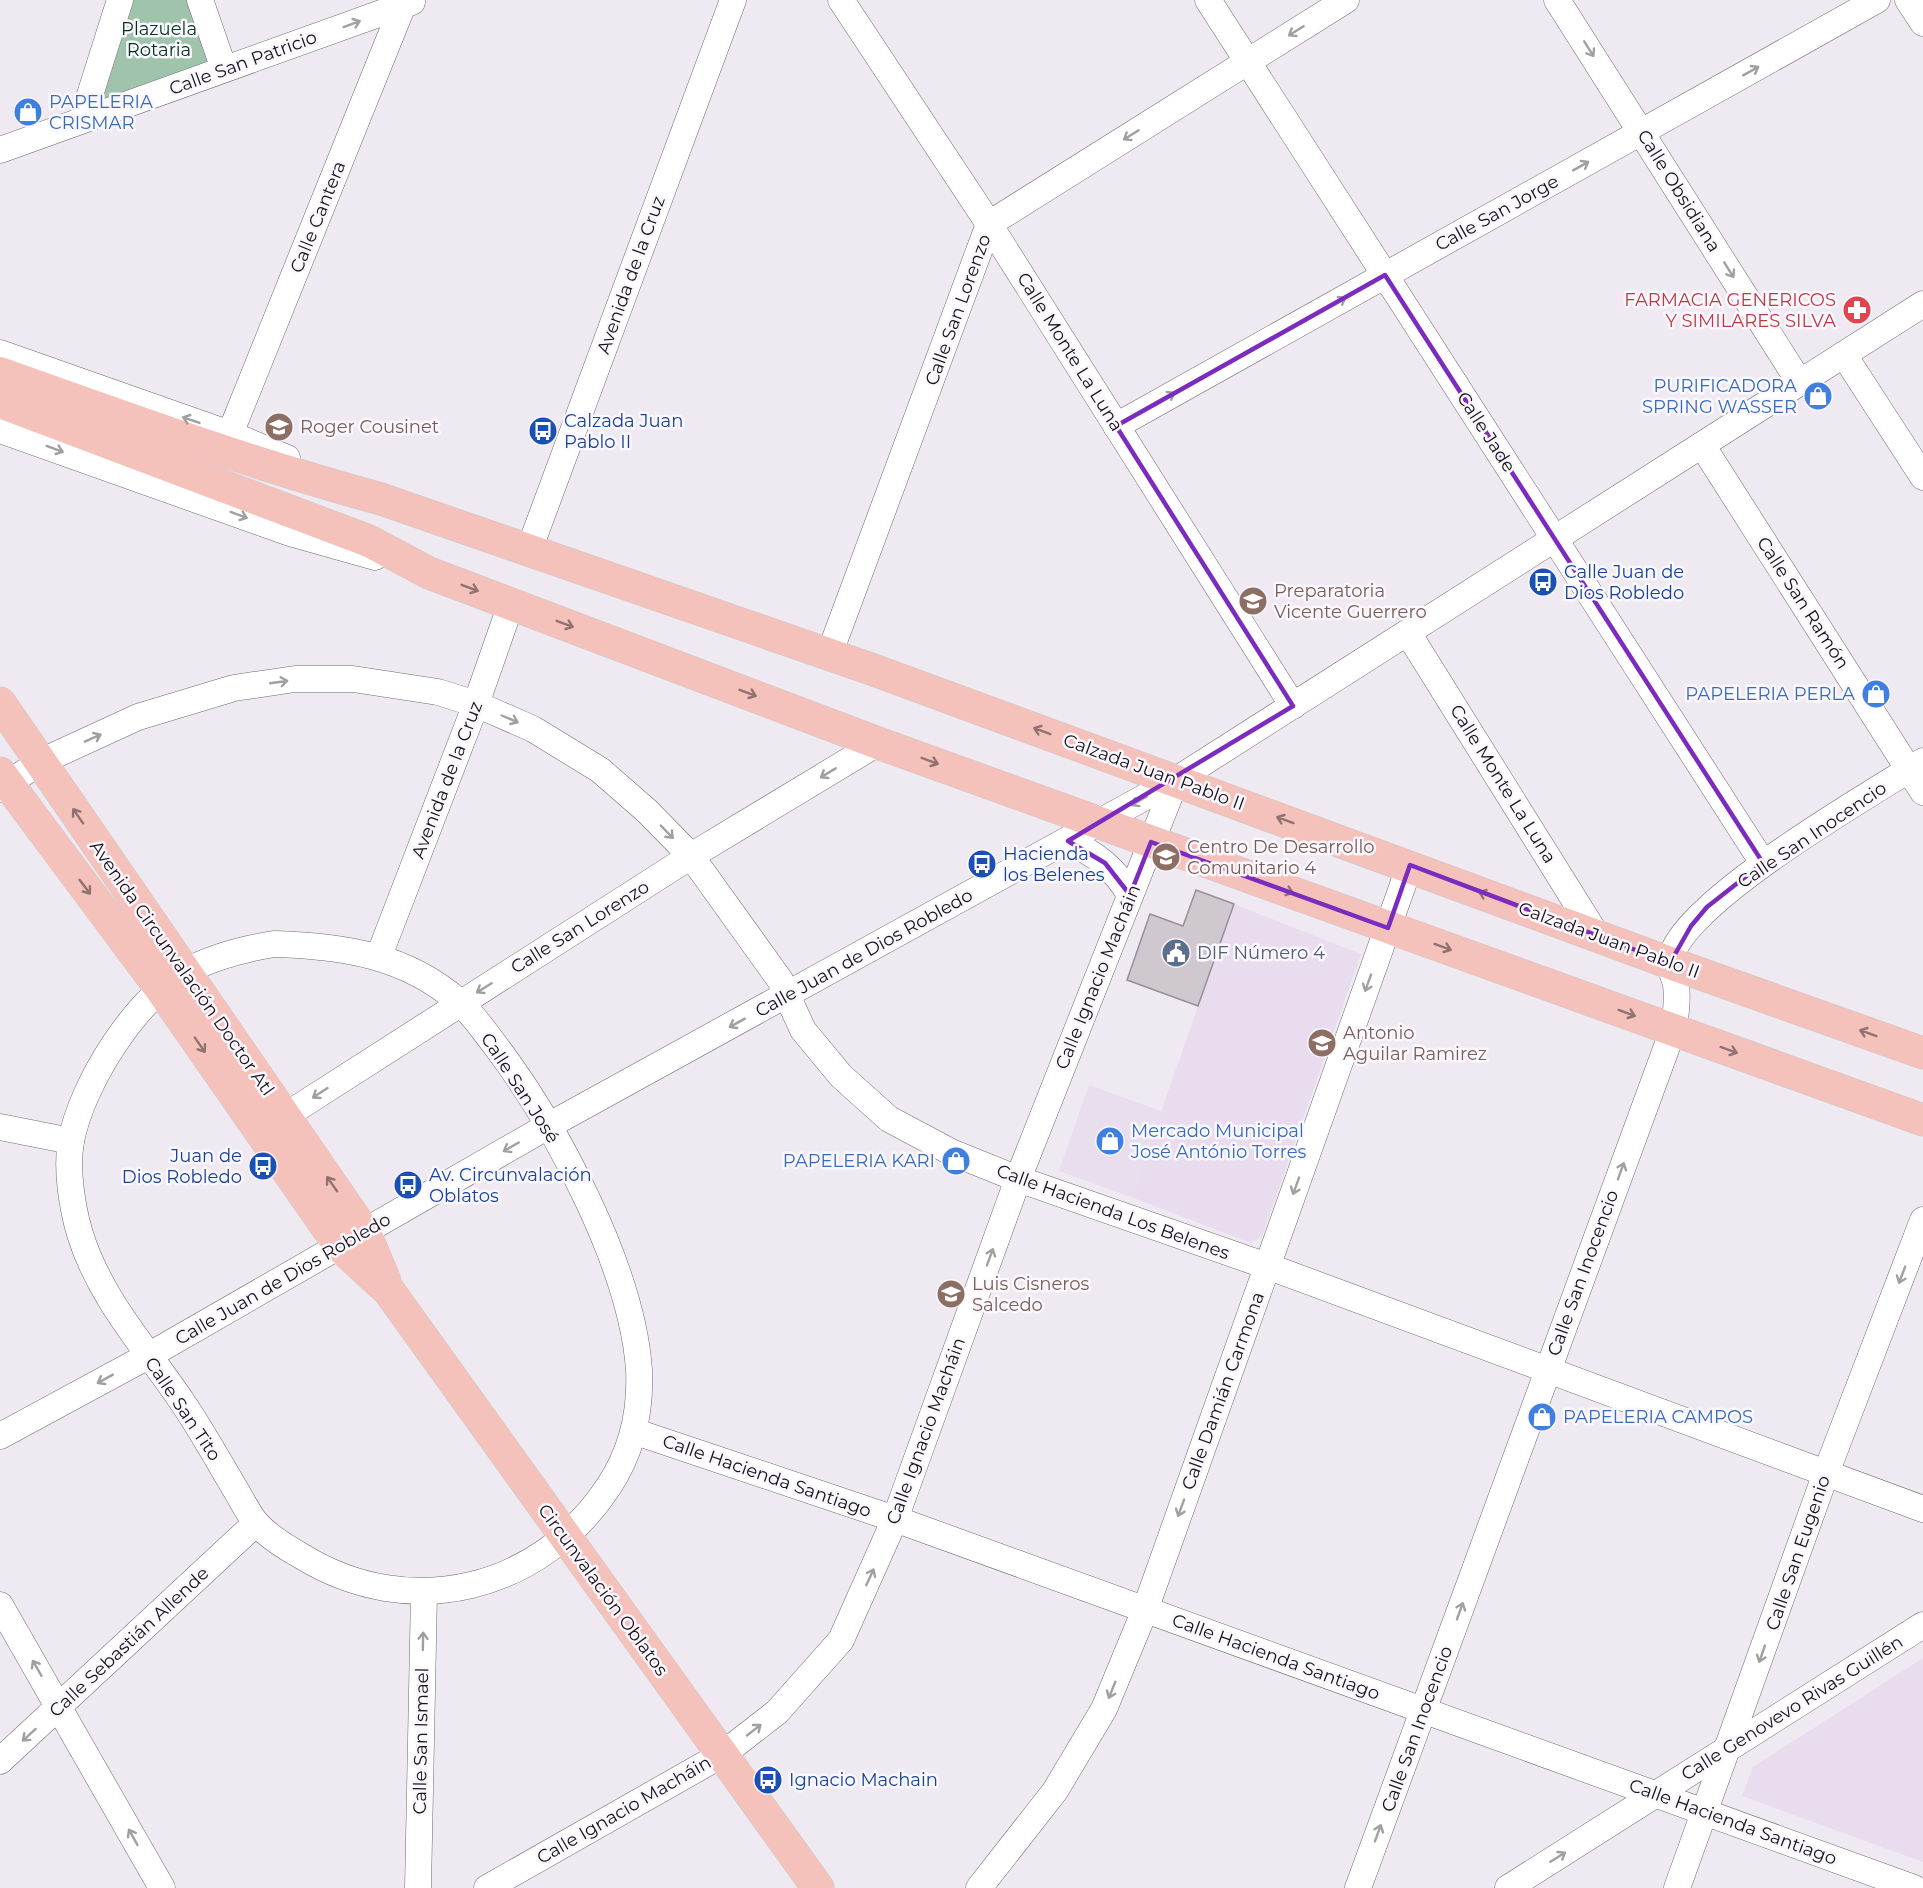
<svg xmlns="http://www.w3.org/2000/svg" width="1923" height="1888" font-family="Montserrat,sans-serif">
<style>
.built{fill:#e8deee}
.education{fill:#eadcef}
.green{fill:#9fc3ab}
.building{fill:#d0c8cf;stroke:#979096;stroke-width:1.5}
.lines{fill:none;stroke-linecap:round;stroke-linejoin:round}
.minor-casing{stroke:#6f6b72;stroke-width:27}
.major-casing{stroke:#cbcbcc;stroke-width:33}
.minor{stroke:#fff;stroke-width:26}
.major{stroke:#f5c1bb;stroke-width:32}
.oneway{stroke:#a1a0a1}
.oneway2{stroke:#907270}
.marked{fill:none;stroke:#7b2cbf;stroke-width:4.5;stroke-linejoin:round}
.labels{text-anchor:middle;stroke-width:5;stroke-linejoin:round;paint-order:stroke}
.park-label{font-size:18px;fill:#00341b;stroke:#fbf7fe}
.street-label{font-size:18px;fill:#141215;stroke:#fbf7fe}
.shop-label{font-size:18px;fill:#366cbe;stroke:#fbf7fe;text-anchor:start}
.health-label{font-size:18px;fill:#be3a42;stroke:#fbf7fe;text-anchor:end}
.transit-label{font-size:18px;fill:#164399;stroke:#fbf7fe;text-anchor:start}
.education-label{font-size:18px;fill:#785e54;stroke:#fbf7fe;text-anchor:start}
.service-label{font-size:18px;fill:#4e5e75;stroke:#fbf7fe;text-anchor:start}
</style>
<rect width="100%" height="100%" fill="#efe9f2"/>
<path class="built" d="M 1089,1085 L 1161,1111 L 1131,1197 L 1059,1171 Z"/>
<g class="education">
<path d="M 1234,904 L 1361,954 L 1262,1236 L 1251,1243 L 1131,1197 Z"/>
<path d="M 1923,1658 L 1923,1862 L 1742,1796 L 1753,1767 Z"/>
</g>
<path class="green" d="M 130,0 L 187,0 L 210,64 L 100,101 Z"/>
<path class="building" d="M 1196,890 L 1234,904 L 1198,1006 L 1127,980 L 1150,914 L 1183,926 Z"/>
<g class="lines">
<g class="minor-casing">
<g id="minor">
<path d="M 200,0 L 224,69"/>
<path d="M 841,0 L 989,224 L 1293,706"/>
<path d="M 1208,0 L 1763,863"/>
<path d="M 1557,0 L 1800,383"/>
<path d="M 1908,0 L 1923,23"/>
<path d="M 82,120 L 120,0"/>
<path d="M 0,150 L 412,2"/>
<path d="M 0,353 L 230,434 L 287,458"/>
<path d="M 1844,355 L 1923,477"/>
<path d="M 1116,426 L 1877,0"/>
<path d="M 0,430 L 290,533 L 375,557"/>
<path d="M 230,434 L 403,5 L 401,0"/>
<path d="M 1702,445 L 1923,792"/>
<path d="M 529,550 L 733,0"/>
<path d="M 1408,633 L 1597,936"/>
<path d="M 829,655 L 989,224 L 1346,0"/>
<path d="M 0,789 L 40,762 L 138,717 L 234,688 L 295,679 L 353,679 L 438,692 L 476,704 L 533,729 L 600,770 L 647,811 L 691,856 L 780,980 L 803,1030 L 841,1076 L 889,1119 L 951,1152 L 1018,1179 L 1267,1266 L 1923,1509"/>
<path d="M 1068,841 C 1096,854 1115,869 1130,895"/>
<path d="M 274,944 C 342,946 406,955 459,1002 C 473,1014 484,1031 495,1045 C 557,1127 632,1268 639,1370 C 641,1412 632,1451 609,1486 C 540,1591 410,1622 303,1557 C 287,1548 269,1537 257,1524 C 249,1515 243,1502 237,1492 C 219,1462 202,1431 183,1403 C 146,1348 100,1299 80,1234 C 72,1207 66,1169 71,1141 C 82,1084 134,1001 185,972 C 212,957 244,949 274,944 Z"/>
<path d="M 379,956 L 476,704 L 511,604"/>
<path d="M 285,1116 L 691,856 L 878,743"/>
<path d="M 0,1127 L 71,1141"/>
<path d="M 636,1432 L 895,1519 L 1914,1888"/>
<path d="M 0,1436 L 148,1356 L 548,1126 L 1176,780 L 1923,304"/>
<path d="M 0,1605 L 162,1888"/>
<path d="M 0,1761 L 256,1523"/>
<path d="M 418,1888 L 424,1593"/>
<path d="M 487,1888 L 723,1754 L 777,1712 L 841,1640 L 895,1519 L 1018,1179 L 1176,780"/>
<path d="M 979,1888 L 1055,1791 L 1104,1709 L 1145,1610 L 1410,865"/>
<path d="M 1358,1888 L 1673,1030 C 1676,1015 1678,1000 1676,985 C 1675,978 1670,970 1670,963 C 1674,906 1873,793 1923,761"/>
<path d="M 1508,1888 L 1923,1625"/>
<path d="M 1677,1888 L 1826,1473 L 1923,1220"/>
</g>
</g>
<g class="major-casing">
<g id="major">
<path d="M 0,373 C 126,418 252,464 381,499 L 871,669 L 1670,963 L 1923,1053"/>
<path d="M 0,402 L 369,541 L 429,573 L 878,743 L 1923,1120"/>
<path d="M 0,703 L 365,1233 L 385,1281"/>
<path d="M 0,773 L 161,989 L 340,1246 L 389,1291 L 818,1888"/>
</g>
</g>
<use href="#minor" class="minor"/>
<use href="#major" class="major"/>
</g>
<defs><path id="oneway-shaft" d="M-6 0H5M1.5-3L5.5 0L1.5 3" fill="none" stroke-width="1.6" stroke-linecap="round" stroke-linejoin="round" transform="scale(1.5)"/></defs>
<g class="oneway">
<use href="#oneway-shaft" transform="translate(352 24) rotate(-20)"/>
<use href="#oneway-shaft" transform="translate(1296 31) rotate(148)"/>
<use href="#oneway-shaft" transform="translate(1589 49) rotate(58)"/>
<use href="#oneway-shaft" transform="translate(1751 71) rotate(-29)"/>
<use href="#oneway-shaft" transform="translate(1131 135) rotate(148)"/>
<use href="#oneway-shaft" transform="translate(1581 166) rotate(-29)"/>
<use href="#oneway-shaft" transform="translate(1729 270) rotate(58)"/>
<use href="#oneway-shaft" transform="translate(1338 302) rotate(-29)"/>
<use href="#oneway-shaft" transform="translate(1167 397) rotate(-29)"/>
<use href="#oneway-shaft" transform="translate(191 420) rotate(-161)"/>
<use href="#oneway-shaft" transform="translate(55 449) rotate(20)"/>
<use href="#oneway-shaft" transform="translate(239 515) rotate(20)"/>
<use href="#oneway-shaft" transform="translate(279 682) rotate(-8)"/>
<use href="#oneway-shaft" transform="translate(510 719) rotate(23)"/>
<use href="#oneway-shaft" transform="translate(93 738) rotate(-24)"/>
<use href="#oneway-shaft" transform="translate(828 773) rotate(149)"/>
<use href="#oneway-shaft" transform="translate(1139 801) rotate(150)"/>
<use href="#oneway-shaft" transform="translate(667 832) rotate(46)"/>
<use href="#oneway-shaft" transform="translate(1368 983) rotate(110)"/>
<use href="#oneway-shaft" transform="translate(484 988) rotate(148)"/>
<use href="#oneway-shaft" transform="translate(737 1023) rotate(151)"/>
<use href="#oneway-shaft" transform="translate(320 1093) rotate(147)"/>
<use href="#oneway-shaft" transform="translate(511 1147) rotate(150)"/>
<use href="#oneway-shaft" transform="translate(1621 1171) rotate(-70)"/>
<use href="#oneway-shaft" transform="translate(1296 1186) rotate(110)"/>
<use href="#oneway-shaft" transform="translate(990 1257) rotate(-70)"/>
<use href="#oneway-shaft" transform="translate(1902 1275) rotate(111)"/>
<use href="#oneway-shaft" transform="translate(105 1379) rotate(151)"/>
<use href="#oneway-shaft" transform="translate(1181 1508) rotate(110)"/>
<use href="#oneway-shaft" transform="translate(870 1577) rotate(-65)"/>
<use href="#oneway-shaft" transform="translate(1460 1611) rotate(-70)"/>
<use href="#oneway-shaft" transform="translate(423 1641) rotate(-89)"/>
<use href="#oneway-shaft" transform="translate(1762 1654) rotate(109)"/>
<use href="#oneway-shaft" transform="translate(37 1668) rotate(-120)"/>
<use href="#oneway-shaft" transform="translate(1112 1690) rotate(112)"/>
<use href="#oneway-shaft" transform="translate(754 1730) rotate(-38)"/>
<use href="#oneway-shaft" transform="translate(29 1735) rotate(138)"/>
<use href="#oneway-shaft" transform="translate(1378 1833) rotate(-70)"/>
<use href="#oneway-shaft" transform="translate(133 1837) rotate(-119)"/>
<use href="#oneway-shaft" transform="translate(1558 1857) rotate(-32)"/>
</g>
<g class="oneway2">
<use href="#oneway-shaft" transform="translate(470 588) rotate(21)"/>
<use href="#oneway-shaft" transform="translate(565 624) rotate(21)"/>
<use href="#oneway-shaft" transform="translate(748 693) rotate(21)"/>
<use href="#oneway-shaft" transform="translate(1042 731) rotate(-160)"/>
<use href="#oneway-shaft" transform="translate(930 761) rotate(20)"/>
<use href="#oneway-shaft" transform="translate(78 816) rotate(-125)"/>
<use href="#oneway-shaft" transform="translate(1285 820) rotate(-160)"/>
<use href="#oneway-shaft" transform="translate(85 887) rotate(53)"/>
<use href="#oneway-shaft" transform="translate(1285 890) rotate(20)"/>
<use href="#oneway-shaft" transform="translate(1487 895) rotate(-159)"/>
<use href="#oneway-shaft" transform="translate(1443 947) rotate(20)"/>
<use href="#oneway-shaft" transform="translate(1627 1013) rotate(20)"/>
<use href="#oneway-shaft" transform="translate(1868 1033) rotate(-160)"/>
<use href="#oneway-shaft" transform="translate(200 1045) rotate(55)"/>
<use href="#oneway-shaft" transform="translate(1729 1050) rotate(20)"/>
<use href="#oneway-shaft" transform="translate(332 1184) rotate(-125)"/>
</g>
<path class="marked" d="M 1385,275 L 1763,863 L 1707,907 L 1691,926 L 1670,963 L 1410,865 L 1388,928 L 1151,842 L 1130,895 L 1105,863 L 1068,841 L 1293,706 L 1116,426 Z"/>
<defs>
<g id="shop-disc" transform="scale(1.5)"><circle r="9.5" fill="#3f7fe0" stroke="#fbf7fe"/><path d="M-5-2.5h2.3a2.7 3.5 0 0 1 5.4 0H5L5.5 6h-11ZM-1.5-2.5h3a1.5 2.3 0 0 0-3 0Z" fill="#fff"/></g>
<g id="pharmacy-disc" transform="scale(1.5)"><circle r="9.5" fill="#e0444e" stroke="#fbf7fe"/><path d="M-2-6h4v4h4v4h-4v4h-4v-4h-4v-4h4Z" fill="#fff"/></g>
<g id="school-disc" transform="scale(1.5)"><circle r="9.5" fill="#8d6e63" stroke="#fbf7fe"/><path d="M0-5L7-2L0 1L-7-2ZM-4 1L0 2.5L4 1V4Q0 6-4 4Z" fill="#fff"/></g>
<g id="bus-disc" transform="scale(1.5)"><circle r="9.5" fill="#1a4fb4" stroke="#fbf7fe"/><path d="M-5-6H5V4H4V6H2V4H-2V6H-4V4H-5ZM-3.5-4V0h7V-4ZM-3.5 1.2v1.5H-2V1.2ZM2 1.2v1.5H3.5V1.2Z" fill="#fff"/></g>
<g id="university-disc" transform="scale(1.5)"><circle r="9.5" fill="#8d6e63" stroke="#fbf7fe"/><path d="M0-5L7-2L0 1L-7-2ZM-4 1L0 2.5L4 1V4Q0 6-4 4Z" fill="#fff"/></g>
<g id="civic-disc" transform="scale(1.5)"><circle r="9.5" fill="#5c6f8a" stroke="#fbf7fe"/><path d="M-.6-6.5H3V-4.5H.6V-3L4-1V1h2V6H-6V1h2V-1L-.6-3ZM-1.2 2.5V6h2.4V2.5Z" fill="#fff"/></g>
</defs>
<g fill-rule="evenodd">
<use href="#shop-disc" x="28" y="112"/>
<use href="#pharmacy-disc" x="1857" y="310"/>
<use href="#shop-disc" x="1818" y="396"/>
<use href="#school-disc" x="279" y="427"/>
<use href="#bus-disc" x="543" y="431"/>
<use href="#bus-disc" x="1543" y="582"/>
<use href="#university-disc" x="1253" y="601"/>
<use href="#shop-disc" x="1876" y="694"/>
<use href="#school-disc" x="1166" y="857"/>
<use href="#bus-disc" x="982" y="864"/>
<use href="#civic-disc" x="1176" y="953"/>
<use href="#school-disc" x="1322" y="1043"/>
<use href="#shop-disc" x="1110" y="1141"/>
<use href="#shop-disc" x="956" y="1161"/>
<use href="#bus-disc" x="263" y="1166"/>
<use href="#bus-disc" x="408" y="1185"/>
<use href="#school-disc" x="951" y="1294"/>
<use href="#shop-disc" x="1542" y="1417"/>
<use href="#bus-disc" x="768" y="1780"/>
</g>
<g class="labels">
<g class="park-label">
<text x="159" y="35">Plazuela<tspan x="159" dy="21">Rotaria</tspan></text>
</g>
<g class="street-label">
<text transform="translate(243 63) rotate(-20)" y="6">Calle San Patricio</text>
<text transform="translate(1679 191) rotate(58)" y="6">Calle Obsidiana</text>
<text transform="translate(1497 213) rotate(-29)" y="6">Calle San Jorge</text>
<text transform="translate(318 217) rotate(-68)" y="6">Calle Cantera</text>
<text transform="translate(631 275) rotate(-70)" y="6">Avenida de la Cruz</text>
<text transform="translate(958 310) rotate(-70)" y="6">Calle San Lorenzo</text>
<text transform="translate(1070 352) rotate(58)" y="6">Calle Monte La Luna</text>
<text transform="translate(1486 432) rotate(57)" y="6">Calle Jade</text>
<text transform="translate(1803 603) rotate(57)" y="6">Calle San Ramón</text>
<text transform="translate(1154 772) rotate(20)" y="6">Calzada Juan Pablo II</text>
<text transform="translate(447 780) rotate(-69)" y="6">Avenida de la Cruz</text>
<text transform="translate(1503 784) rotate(58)" y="6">Calle Monte La Luna</text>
<text transform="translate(1812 835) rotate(-34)" y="6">Calle San Inocencio</text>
<text transform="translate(580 927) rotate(-32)" y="6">Calle San Lorenzo</text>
<text transform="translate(1609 940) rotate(20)" y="6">Calzada Juan Pablo II</text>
<text transform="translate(864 953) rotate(-29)" y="6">Calle Juan de Dios Robledo</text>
<text transform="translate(182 968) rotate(55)" y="6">Avenida Circunvalación Doctor Atl</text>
<text transform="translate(1098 977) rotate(-68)" y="6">Calle Ignacio Macháin</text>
<text transform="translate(520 1088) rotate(57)" y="6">Calle San José</text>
<text transform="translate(1113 1212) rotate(20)" y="6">Calle Hacienda Los Belenes</text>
<text transform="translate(1583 1273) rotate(-70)" y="6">Calle San Inocencio</text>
<text transform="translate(283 1279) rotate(-30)" y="6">Calle Juan de Dios Robledo</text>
<text transform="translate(1223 1391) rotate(-70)" y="6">Calle Damián Carmona</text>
<text transform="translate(183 1409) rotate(56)" y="6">Calle San Tito</text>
<text transform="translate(926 1431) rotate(-70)" y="6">Calle Ignacio Macháin</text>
<text transform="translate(767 1476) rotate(19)" y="6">Calle Hacienda Santiago</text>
<text transform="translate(1798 1553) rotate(-71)" y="6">Calle San Eugenio</text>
<text transform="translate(603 1590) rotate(54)" y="6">Circunvalación Oblatos</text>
<text transform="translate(129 1642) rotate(-43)" y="6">Calle Sebastián Allende</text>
<text transform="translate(1276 1657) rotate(20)" y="6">Calle Hacienda Santiago</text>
<text transform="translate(1792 1708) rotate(-32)" y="6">Calle Genovevo Rivas Guillén</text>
<text transform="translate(1417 1729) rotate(-70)" y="6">Calle San Inocencio</text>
<text transform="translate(421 1741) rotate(-89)" y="6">Calle San Ismael</text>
<text transform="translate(624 1810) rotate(-30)" y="6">Calle Ignacio Macháin</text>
<text transform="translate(1733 1822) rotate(20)" y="6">Calle Hacienda Santiago</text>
</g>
<g class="shop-label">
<text x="49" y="108">PAPELERIA<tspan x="49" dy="21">CRISMAR</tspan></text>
<text x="1797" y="392" text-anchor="end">PURIFICADORA<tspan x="1797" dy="21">SPRING WASSER</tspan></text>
<text x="1855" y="700" text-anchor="end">PAPELERIA PERLA</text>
<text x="1131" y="1137">Mercado Municipal<tspan x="1131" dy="21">José António Torres</tspan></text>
<text x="935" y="1167" text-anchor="end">PAPELERIA KARI</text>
<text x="1563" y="1423">PAPELERIA CAMPOS</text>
</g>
<g class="health-label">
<text x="1836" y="306">FARMACIA GENERICOS<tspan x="1836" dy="21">Y SIMILARES SILVA</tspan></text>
</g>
<g class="transit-label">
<text x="564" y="427">Calzada Juan<tspan x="564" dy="21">Pablo II</tspan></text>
<text x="1564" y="578">Calle Juan de<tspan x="1564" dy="21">Dios Robledo</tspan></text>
<text x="1003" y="860">Hacienda<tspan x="1003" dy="21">los Belenes</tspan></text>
<text x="242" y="1162" text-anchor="end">Juan de<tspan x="242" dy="21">Dios Robledo</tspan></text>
<text x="429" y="1181">Av. Circunvalación<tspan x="429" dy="21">Oblatos</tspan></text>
<text x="789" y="1786">Ignacio Machain</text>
</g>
<g class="education-label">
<text x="300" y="433">Roger Cousinet</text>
<text x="1274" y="597">Preparatoria<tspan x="1274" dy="21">Vicente Guerrero</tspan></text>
<text x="1187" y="853">Centro De Desarrollo<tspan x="1187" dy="21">Comunitario 4</tspan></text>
<text x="1343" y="1039">Antonio<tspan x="1343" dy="21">Aguilar Ramirez</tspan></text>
<text x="972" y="1290">Luis Cisneros<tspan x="972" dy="21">Salcedo</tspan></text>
</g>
<g class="service-label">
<text x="1197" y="959">DIF Número 4</text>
</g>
</g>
</svg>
